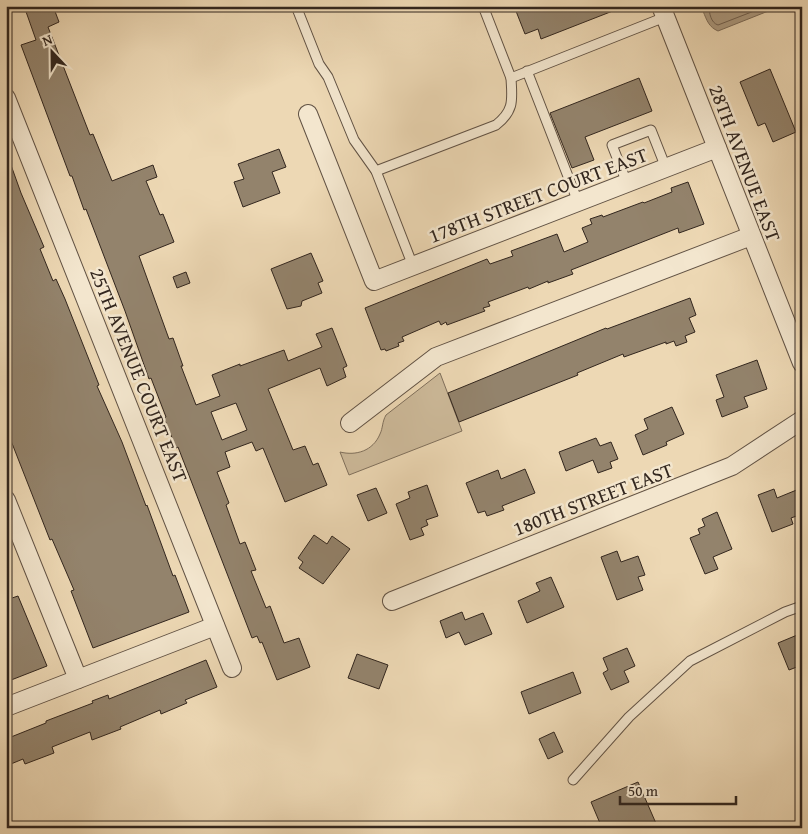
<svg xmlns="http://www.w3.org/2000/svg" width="808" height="834" font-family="'Gentium Book Plus',serif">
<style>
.green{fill:#cdba9a;stroke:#80705c}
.water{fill:#ad9b81;stroke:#7c6c59}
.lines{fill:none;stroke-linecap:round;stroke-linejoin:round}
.shore{stroke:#706050;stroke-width:1}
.building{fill:#93836c;stroke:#32261e;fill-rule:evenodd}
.lane-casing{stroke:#615244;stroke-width:11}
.street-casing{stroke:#615244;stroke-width:20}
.lane{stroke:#f3e6ce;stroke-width:9}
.street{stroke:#f3e6ce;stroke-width:18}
.labels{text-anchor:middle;stroke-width:5;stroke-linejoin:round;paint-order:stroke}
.street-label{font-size:20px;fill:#32261e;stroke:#f3e6ce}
</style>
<rect width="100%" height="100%" fill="#edd8b4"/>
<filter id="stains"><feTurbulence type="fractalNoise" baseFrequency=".004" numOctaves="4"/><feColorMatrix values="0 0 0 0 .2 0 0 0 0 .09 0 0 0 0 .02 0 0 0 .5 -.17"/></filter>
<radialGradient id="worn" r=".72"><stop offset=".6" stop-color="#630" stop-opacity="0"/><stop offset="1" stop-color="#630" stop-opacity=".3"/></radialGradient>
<path class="green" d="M 440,373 L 462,431 L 349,475 L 340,452 C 356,456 373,451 380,434 C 383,428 382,422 386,415 Z"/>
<path class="water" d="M 705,6 L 781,6 L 718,31 C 709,27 707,21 703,11 Z"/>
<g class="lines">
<path class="shore" d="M 709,6 C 709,13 711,23 718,25 L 767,6"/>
</g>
<g class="building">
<path d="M 24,6 L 53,6 L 59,22 L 48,27 L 90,135 L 93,134 L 112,181 L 153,165 L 157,177 L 146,181 L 160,215 L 163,214 L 174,242 L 139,256 L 169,339 L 173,338 L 183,366 L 181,366 L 196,405 L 220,396 L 212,375 L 240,364 L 240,366 L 284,350 L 288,361 L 322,347 L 316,334 L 332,328 L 347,366 L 343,368 L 346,377 L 327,386 L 320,368 L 268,389 L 293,450 L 305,446 L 313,465 L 318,463 L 327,485 L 285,502 L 263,448 L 256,451 L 252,442 L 225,452 L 230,467 L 217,472 L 229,503 L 226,505 L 240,544 L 245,542 L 256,570 L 251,571 L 266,608 L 270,606 L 284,643 L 299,638 L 310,667 L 277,680 L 262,642 L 260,643 L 257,636 L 252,638 L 178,447 L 176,448 L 164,418 L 166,417 L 151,378 L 149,379 L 125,311 L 86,209 L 84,210 L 72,176 L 70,176 L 21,45 L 36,40 ZM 236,403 L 247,430 L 222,440 L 211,412 Z"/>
<path d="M 514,6 L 623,6 L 623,7 L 541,39 L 538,29 L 525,34 Z"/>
<path d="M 770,69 L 796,132 L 773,142 L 765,123 L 758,126 L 740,82 Z"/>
<path d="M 639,78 L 652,111 L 585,137 L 594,160 L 572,168 L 550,113 Z"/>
<path d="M 279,149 L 286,167 L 272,172 L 280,193 L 243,207 L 234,182 L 244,179 L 238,164 Z"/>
<path d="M 7,154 L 21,193 L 44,247 L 40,249 L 53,281 L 56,279 L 65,299 L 99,385 L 97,386 L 122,442 L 146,506 L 147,505 L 173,576 L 175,575 L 189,612 L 93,648 L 71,591 L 74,590 L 52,539 L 50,540 L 6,428 Z"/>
<path d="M 688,182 L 704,224 L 679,233 L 678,228 L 571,270 L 573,274 L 548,283 L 548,281 L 529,289 L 528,287 L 488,302 L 490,306 L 483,308 L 485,311 L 447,325 L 446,322 L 441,325 L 439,321 L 402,337 L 404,341 L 398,343 L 399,346 L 386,351 L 385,349 L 381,350 L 365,308 L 487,259 L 490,264 L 513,256 L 511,251 L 557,234 L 564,252 L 588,242 L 582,228 L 592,224 L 590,219 L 602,215 L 603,217 L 643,202 L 644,203 L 672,192 L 671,188 Z"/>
<path d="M 311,253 L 323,281 L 318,283 L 322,293 L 302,301 L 301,306 L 287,309 L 271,269 Z"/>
<path d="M 186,272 L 190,283 L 177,288 L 173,277 Z"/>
<path d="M 690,298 L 696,315 L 689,318 L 695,332 L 685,336 L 687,342 L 676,346 L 674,341 L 666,344 L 666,342 L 624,357 L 623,354 L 577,373 L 578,375 L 459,422 L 448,393 L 606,328 L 607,329 Z"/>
<path d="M 757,360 L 767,389 L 744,397 L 748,407 L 722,417 L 716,400 L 724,397 L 716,375 Z"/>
<path d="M 672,407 L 684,434 L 666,442 L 667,445 L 643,455 L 635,435 L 648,429 L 644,419 Z"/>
<path d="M 596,438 L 600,446 L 611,442 L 618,459 L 610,462 L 612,468 L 598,473 L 593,460 L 566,471 L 559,452 Z"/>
<path d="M 525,469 L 535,493 L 502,506 L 504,510 L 487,516 L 485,511 L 478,513 L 466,483 L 498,470 L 501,479 Z"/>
<path d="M 427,485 L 438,516 L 426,520 L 428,525 L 421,528 L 424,535 L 410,540 L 396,504 L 410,498 L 408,492 Z"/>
<path d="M 376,488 L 387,513 L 368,521 L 357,495 Z"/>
<path d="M 774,489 L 777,498 L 799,489 L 802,496 L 802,514 L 791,518 L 793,524 L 772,532 L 758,495 Z"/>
<path d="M 717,512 L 732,549 L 713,557 L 718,569 L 705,574 L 690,538 L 700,534 L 698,529 L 705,526 L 702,519 Z"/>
<path d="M 314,535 L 327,544 L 332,536 L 350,549 L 323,584 L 299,568 L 303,562 L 298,558 Z"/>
<path d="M 617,551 L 621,562 L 638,556 L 645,575 L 638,577 L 643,590 L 617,600 L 601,557 Z"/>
<path d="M 551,577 L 564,607 L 527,623 L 518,601 L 540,591 L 536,583 Z"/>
<path d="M 18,596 L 47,666 L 6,682 L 6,600 Z"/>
<path d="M 462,612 L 465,620 L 483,613 L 492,634 L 465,645 L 459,632 L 446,638 L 440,621 Z"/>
<path d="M 802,633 L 802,665 L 789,670 L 778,643 Z"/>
<path d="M 627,648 L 635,666 L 624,671 L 629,682 L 611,690 L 603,673 L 608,670 L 603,658 Z"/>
<path d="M 357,654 L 388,665 L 379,689 L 348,678 Z"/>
<path d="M 206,660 L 217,687 L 185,700 L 187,703 L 161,714 L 160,710 L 120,727 L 121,729 L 92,740 L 90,732 L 52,747 L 54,753 L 25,764 L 23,759 L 6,766 L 6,739 L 46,723 L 46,721 L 93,703 L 92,701 L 108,695 L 109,699 Z"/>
<path d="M 573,672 L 581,693 L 529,714 L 521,692 Z"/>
<path d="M 554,732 L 563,752 L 548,759 L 539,739 Z"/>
<path d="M 638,782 L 658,828 L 602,828 L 591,802 Z"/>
</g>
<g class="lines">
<g class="lane-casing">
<g id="lane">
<path d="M 296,6 L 319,64 L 328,77 L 354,140 L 376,171 L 413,266"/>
<path d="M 483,6 L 511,78 L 665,17"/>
<path d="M 527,71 L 578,202"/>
<path d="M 376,171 L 496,125 C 515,110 512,99 511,78"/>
<path d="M 627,183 L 612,145 L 651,130 L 666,168"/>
<path d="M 573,780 L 629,717 L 690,661 L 785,612 L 802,606"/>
</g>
</g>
<g class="street-casing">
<g id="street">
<path d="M 661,6 L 802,363"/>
<path d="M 6,98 L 232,668"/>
<path d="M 308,114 L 374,281 L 717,148"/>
<path d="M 350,423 L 436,357 L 751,236"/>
<path d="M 6,500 L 78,679"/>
<path d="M 392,601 L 732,466 L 802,420"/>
<path d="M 6,707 L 215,626"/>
</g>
</g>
<use href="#lane" class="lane"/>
<use href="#street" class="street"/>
</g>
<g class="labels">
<g class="street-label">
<text transform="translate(745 163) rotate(69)" y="7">28TH AVENUE EAST</text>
<text transform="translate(538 195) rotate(-21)" y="7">178TH STREET COURT EAST</text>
<text transform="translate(139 375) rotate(68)" y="7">25TH AVENUE COURT EAST</text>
<text transform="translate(593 499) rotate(-21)" y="7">180TH STREET EAST</text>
</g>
</g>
<rect width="808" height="834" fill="none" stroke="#edd8b4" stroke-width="25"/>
<rect x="8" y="8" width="793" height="819" fill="none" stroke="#32261e" stroke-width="2.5"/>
<rect x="12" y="12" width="783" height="809" fill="none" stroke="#32261e"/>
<g transform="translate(52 52) rotate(338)" stroke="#f3e6ce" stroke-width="4" paint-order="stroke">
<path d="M0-4L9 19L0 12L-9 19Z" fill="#32261e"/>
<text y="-8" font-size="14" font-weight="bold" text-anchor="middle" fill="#32261e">N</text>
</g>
<path d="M620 796v8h116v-8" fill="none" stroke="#32261e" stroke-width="2.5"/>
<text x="628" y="796" font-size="15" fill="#32261e" stroke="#f3e6ce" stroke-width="4" paint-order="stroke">50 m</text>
<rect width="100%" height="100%" filter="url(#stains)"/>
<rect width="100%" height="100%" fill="url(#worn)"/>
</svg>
